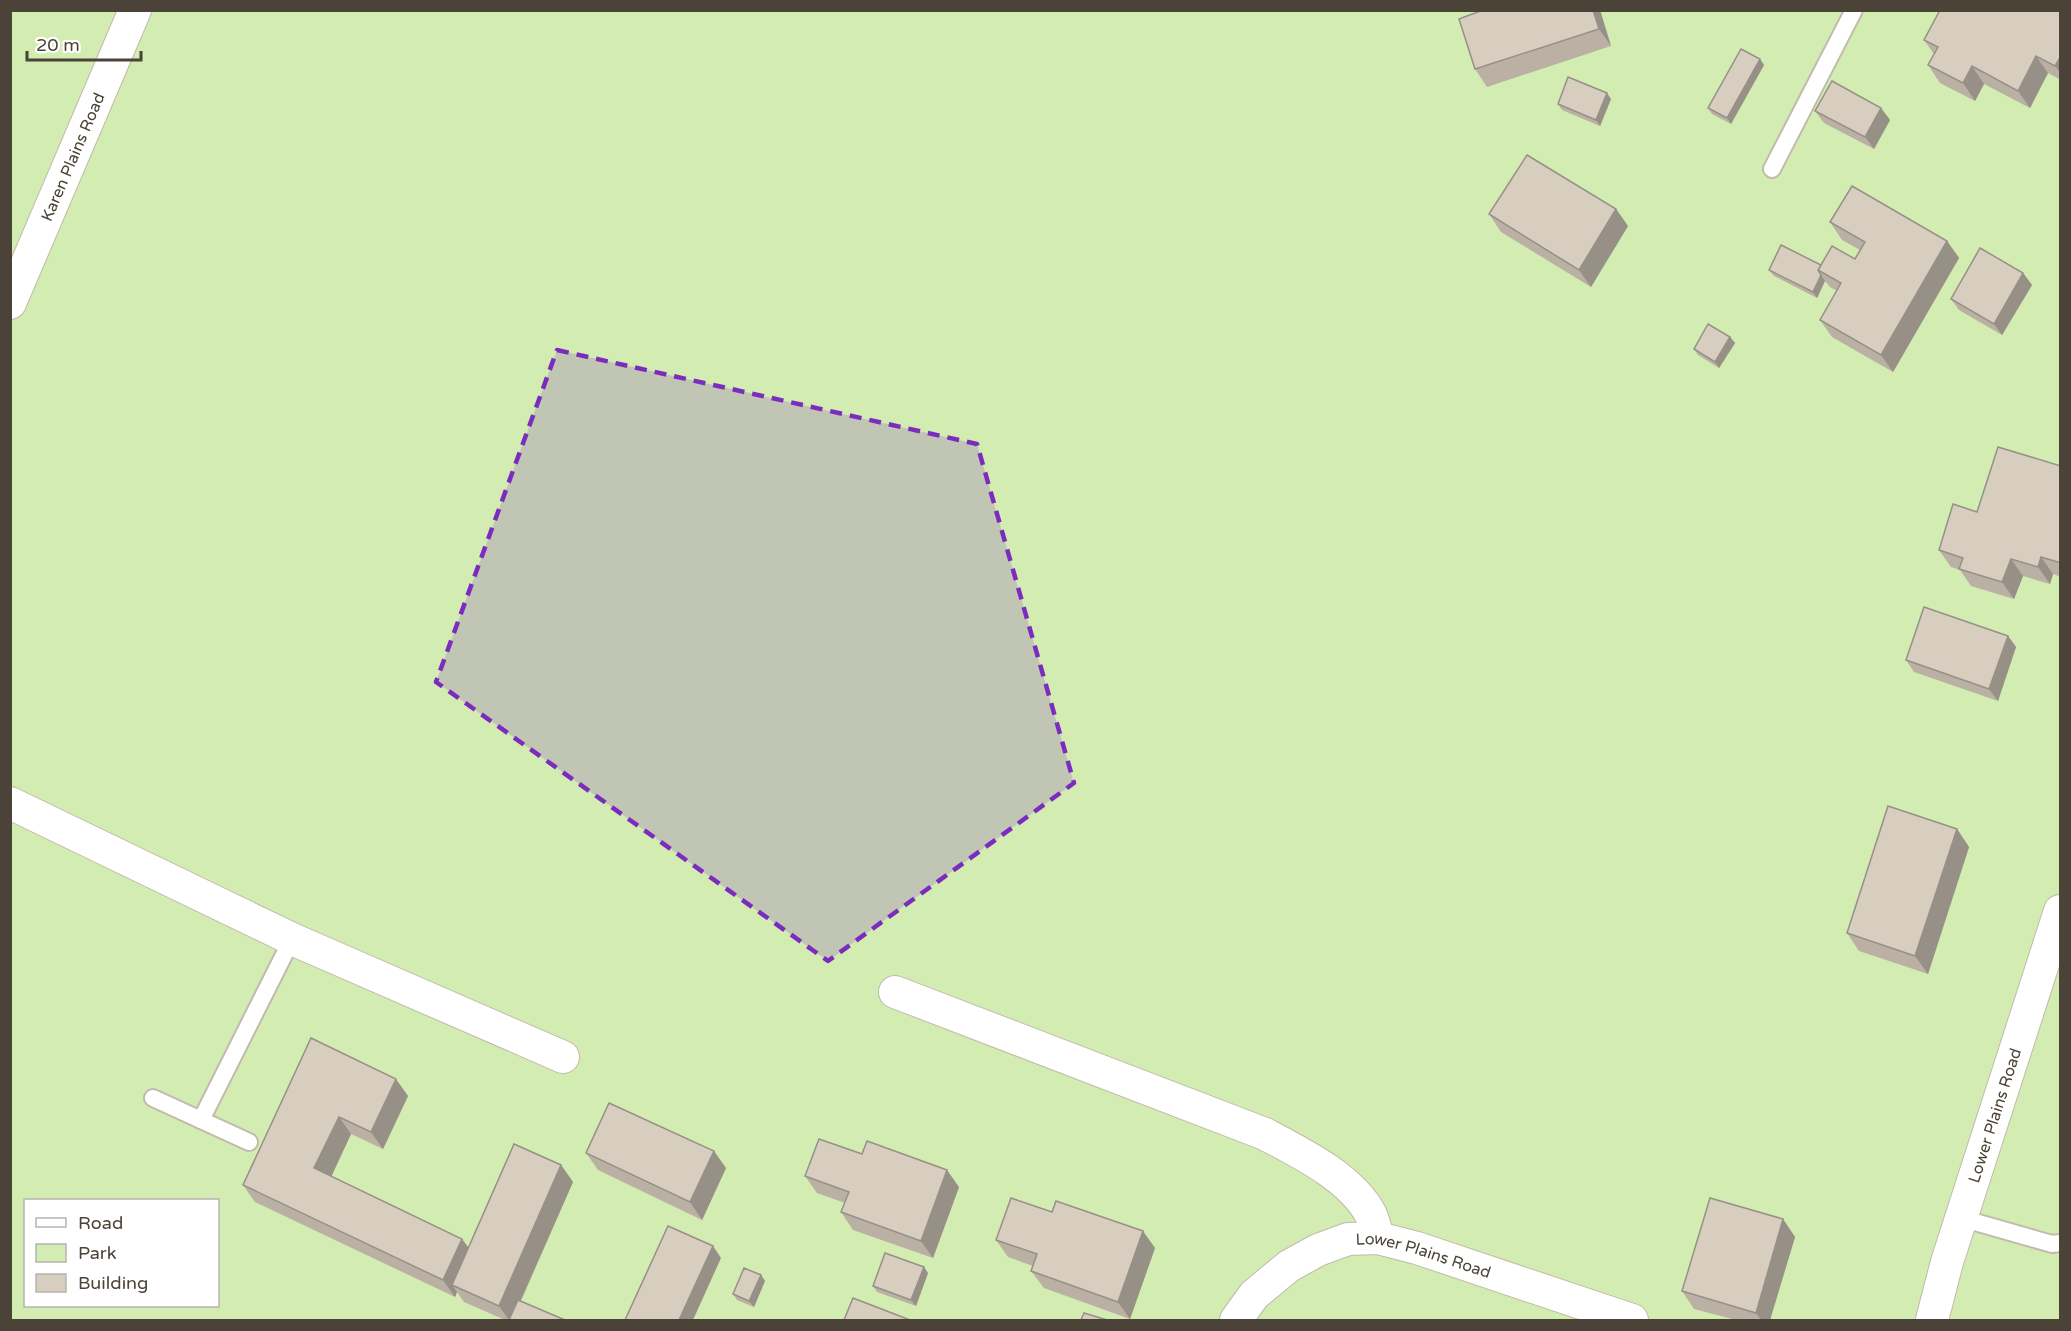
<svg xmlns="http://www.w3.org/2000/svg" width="2071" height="1331" font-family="'Varela Round',sans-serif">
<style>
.green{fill:#d2ecb1;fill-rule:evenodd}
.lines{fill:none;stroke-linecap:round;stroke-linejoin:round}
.lane-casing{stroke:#c2baac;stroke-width:20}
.street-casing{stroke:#c2baac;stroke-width:34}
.lane{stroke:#fff;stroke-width:16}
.street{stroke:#fff;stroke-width:32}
.wall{fill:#bab1a4}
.shaded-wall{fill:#979086}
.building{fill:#d8cebf;stroke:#979086;stroke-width:1.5}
.marked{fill:#7b2cbf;fill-opacity:0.2;stroke:#7b2cbf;stroke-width:4.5;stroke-dasharray:12 8;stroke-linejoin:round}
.labels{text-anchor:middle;stroke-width:4.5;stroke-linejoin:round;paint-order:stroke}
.street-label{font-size:16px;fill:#4b4337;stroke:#fff}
</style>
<rect width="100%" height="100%" fill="#f6f2ea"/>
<path class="green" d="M 10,11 L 2060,11 L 2060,1320 L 11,1320 ZM 26,1200 L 218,1200 L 218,1306 L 26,1306 Z"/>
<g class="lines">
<g class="lane-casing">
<g id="lane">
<path d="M 1772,169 L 1854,10"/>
<path d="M 153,1098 L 249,1142"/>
<path d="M 201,1120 L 292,939"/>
<path d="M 1961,1218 L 2052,1244 L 2060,1243"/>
</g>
</g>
<g class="street-casing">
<g id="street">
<path id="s1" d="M 10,303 L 135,10"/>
<path d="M 10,803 L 292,939 L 563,1057"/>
<path d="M 895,992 L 1265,1134 C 1301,1153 1352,1178 1371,1215 C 1374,1222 1376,1230 1378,1238"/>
<path id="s2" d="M 1236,1320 L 1254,1295 L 1289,1266 L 1318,1250 L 1348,1239 L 1378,1238 L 1417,1248 L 1632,1320"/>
<path id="s3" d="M 1932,1320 L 1947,1262 L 2060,911"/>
</g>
</g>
<use href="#lane" class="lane"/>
<use href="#street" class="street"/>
</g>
<g class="wall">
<path d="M 1483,10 L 1600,10 L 1611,46 L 1487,87 L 1475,69 Z"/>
<path d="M 2061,10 L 2061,80 L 2048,73 L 2030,108 L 1984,84 L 1975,101 L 1940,83 L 1928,65 L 1934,54 L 1924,40 Z"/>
<path d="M 1760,59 L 1764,65 L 1731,124 L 1712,114 L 1708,108 Z"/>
<path d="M 1611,99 L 1600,126 L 1562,110 L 1558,104 Z"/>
<path d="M 1881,108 L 1890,120 L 1874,149 L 1824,123 L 1815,111 Z"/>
<path d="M 1616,209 L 1628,226 L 1591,287 L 1501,232 L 1489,214 Z"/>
<path d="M 1830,222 L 1947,241 L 1959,258 L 1893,372 L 1832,337 L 1820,320 L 1837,291 L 1830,287 L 1825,281 L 1817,298 L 1774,276 L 1769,270 L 1821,265 L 1855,259 L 1860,250 L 1842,240 Z"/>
<path d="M 2023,273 L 2032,285 L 2002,335 L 1959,310 L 1951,299 Z"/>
<path d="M 1730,337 L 1735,343 L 1719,368 L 1698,355 L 1694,349 Z"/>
<path d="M 2061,466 L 2061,577 L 2053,574 L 2050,584 L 2023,576 L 2014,599 L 1971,586 L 1960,570 L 1951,567 L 1939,550 L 1977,512 Z"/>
<path d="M 2008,636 L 2016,647 L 1998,701 L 1914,672 L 1906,660 Z"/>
<path d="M 1957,829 L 1969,847 L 1928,974 L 1859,951 L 1847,933 Z"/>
<path d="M 311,1038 L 408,1096 L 383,1149 L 351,1134 L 331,1176 L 469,1248 L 561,1165 L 573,1182 L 521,1301 L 565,1320 L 505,1320 L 464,1302 L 457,1292 L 455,1297 L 255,1202 L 243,1185 Z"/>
<path d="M 586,1153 L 726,1168 L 702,1220 L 598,1170 Z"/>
<path d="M 862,1154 L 959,1187 L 933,1258 L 853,1230 L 841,1212 L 845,1203 L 817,1193 L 805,1176 Z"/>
<path d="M 1783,1219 L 1795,1237 L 1770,1320 L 1736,1320 L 1694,1309 L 1682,1291 Z"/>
<path d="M 996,1240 L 1155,1248 L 1130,1319 L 1044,1288 L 1031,1271 L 1033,1266 L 1008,1257 Z"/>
<path d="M 928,1273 L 916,1306 L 877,1292 L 873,1286 Z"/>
<path d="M 761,1275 L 765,1281 L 754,1307 L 737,1300 L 733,1294 Z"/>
</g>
<g class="shaded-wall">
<path d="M 1593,10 L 1600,10 L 1611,46 L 1599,29 Z"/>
<path d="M 2036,56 L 2048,73 L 2030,108 L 2018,91 Z"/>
<path d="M 2061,56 L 2061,74 L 2055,66 Z"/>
<path d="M 1760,59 L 1764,65 L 1731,124 L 1727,118 Z"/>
<path d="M 1972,66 L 1984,84 L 1975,101 L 1963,83 Z"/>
<path d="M 1607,93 L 1611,99 L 1600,126 L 1596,120 Z"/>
<path d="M 1881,108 L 1890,120 L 1874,149 L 1865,137 Z"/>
<path d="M 1616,209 L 1628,226 L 1591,287 L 1579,270 Z"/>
<path d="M 1947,241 L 1959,258 L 1893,372 L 1881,355 Z"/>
<path d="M 2023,273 L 2032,285 L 2002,335 L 1994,324 Z"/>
<path d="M 1821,275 L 1825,281 L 1817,298 L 1813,292 Z"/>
<path d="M 1730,337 L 1735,343 L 1719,368 L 1715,362 Z"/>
<path d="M 2041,557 L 2053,574 L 2050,584 L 2038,567 Z"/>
<path d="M 2011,559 L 2023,576 L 2014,599 L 2002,582 Z"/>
<path d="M 2008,636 L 2016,647 L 1998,701 L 1989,689 Z"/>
<path d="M 1957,829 L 1969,847 L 1928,974 L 1915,956 Z"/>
<path d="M 396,1079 L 408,1096 L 383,1149 L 371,1132 Z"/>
<path d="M 339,1117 L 351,1134 L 327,1186 L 314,1168 Z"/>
<path d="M 714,1151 L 726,1168 L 702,1220 L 690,1202 Z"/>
<path d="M 561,1165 L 573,1182 L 512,1320 L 509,1320 L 499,1306 Z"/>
<path d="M 947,1170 L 959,1187 L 933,1258 L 921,1241 Z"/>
<path d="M 1783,1219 L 1795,1237 L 1770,1320 L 1761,1320 L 1756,1313 Z"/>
<path d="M 1143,1231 L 1155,1248 L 1130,1319 L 1118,1302 Z"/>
<path d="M 462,1239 L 475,1256 L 452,1285 L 457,1292 L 455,1297 L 443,1280 Z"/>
<path d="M 713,1246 L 721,1258 L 693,1320 L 679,1320 Z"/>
<path d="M 924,1267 L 928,1273 L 916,1306 L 911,1300 Z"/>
<path d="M 761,1275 L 765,1281 L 754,1307 L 749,1301 Z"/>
</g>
<g class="building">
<path d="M 1483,10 L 1593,10 L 1599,29 L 1475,69 L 1459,19 Z"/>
<path d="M 1940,10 L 2061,10 L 2061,56 L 2055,66 L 2036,56 L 2018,91 L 1972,66 L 1963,83 L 1928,65 L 1938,47 L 1924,40 Z"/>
<path d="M 1741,49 L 1760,59 L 1727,118 L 1708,108 Z"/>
<path d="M 1568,77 L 1607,93 L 1596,120 L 1558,104 Z"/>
<path d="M 1832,81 L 1881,108 L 1865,137 L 1815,111 Z"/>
<path d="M 1527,155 L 1616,209 L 1579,270 L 1489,214 Z"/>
<path d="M 1852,186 L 1947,241 L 1881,355 L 1820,320 L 1841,283 L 1818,270 L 1832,246 L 1855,259 L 1865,242 L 1830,222 Z"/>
<path d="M 1781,245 L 1821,265 L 1818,270 L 1821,275 L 1813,292 L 1769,270 Z"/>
<path d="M 1980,248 L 2023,273 L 1994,324 L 1951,299 Z"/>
<path d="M 1708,324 L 1730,337 L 1715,362 L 1694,349 Z"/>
<path d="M 1998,447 L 2061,466 L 2061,563 L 2041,557 L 2038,567 L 2011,559 L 2002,582 L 1959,569 L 1963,558 L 1939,550 L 1953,504 L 1977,512 Z"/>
<path d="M 1924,607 L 2008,636 L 1989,689 L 1906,660 Z"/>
<path d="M 1888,806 L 1957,829 L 1915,956 L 1847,933 Z"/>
<path d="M 311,1038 L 396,1079 L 371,1132 L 339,1117 L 314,1168 L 462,1239 L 443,1280 L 243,1185 Z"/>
<path d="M 609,1103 L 714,1151 L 690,1202 L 586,1153 Z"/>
<path d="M 819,1139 L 862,1154 L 867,1141 L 947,1170 L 921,1241 L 841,1212 L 849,1192 L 805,1176 Z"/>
<path d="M 514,1144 L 561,1165 L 499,1306 L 452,1285 Z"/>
<path d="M 1011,1198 L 1052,1212 L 1056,1201 L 1143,1231 L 1118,1302 L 1031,1271 L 1037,1254 L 996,1240 Z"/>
<path d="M 1710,1198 L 1783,1219 L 1756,1313 L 1682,1291 Z"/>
<path d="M 668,1226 L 713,1246 L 679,1320 L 625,1320 Z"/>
<path d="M 885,1253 L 924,1267 L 911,1300 L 873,1286 Z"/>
<path d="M 744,1268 L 761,1275 L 749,1301 L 733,1294 Z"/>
<path d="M 853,1298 L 910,1320 L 844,1320 Z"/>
<path d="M 518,1300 L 565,1320 L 509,1320 Z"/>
<path d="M 1084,1313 L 1107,1320 L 1081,1320 Z"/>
</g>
<path class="marked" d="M 557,350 L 977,444 L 1074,783 L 828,961 L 436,682 Z"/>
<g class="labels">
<g class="street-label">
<text dy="6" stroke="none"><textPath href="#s1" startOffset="159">Karen Plains Road</textPath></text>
<text dy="6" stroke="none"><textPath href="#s3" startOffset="214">Lower Plains Road</textPath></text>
<text dy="6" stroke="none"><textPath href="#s2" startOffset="219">Lower Plains Road</textPath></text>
</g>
</g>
<rect width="2071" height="1331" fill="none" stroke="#4b4337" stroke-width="24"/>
<rect x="24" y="1199" width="195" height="108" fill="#ffffff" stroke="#b7b4af" stroke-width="1.5"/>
<rect x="36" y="1218" width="30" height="9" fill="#ffffff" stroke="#b7b4af" stroke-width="1.5"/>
<text x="78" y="1229" font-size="18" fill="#4b4337">Road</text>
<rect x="36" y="1244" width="30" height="18" fill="#d2ecb1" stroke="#b7b4af" stroke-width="1.5"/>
<text x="78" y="1259" font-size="18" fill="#4b4337">Park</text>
<rect x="36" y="1274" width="30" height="18" fill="#d8cebf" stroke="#b7b4af" stroke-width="1.5"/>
<text x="78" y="1289" font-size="18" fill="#4b4337">Building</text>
<path d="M27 51v9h114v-9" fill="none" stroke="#4b4337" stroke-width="3"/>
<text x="36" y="51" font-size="18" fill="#4b4337" stroke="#ffffff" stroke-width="4.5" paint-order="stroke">20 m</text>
</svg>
